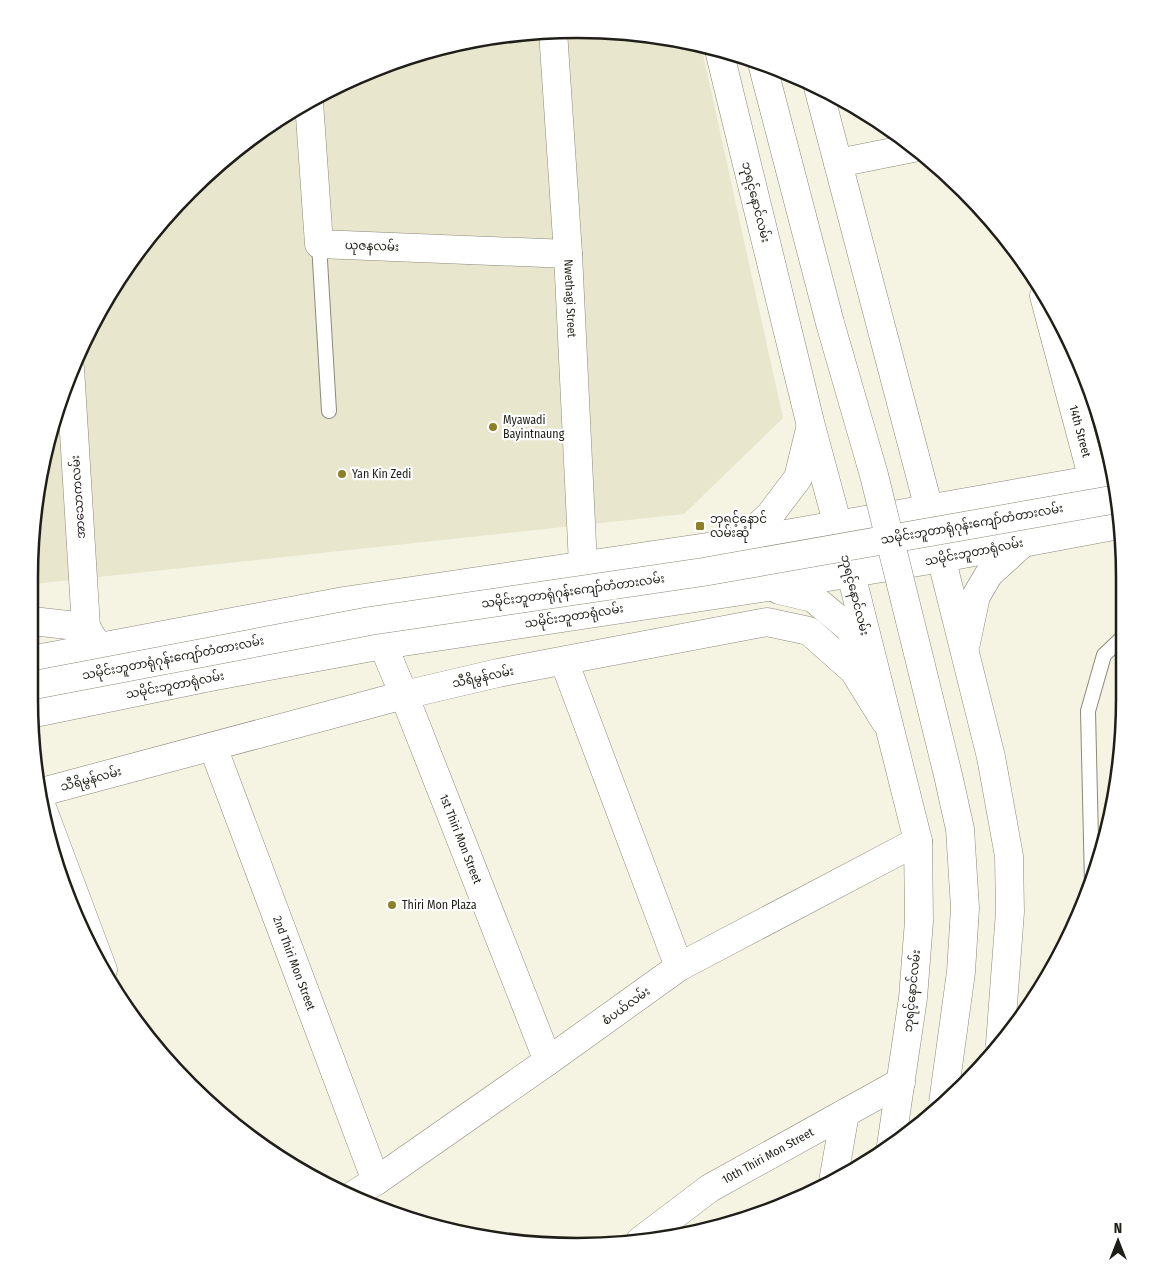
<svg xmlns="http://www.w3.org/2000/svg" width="1153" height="1276" font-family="'Fira Sans Condensed','Noto Sans Myanmar',sans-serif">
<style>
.built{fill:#e9e6ce}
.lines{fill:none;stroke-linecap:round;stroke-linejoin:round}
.service-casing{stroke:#8b897a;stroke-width:16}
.minor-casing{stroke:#8b897a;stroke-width:29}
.primary-casing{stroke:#8b897a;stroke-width:29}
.service{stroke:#fff;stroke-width:14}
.minor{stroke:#fff;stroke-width:28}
.primary{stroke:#fff;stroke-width:28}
.primary-bridge-casing{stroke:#8b897a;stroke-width:29;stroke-linecap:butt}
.primary-bridge{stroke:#fff;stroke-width:28}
.poi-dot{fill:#8d7f26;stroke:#fff;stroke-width:2}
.labels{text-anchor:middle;stroke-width:4.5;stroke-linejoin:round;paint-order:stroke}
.street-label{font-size:12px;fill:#1f1e18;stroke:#fff}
.poi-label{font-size:12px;fill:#1f1e18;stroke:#fff;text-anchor:start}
.rim{fill:none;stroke:#1f1e18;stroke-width:2.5}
</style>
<rect width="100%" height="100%" fill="#f5f3e2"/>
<path class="built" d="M 576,29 L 683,39 L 701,45 L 783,418 L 684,514 L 34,584 L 39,469 L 71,367 L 121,272 L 189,189 L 272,121 L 367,71 L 469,39 Z"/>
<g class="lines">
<g class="service-casing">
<g id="service">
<path d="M 319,244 L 329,411"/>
<path d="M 1092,883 L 1088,711 L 1104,655 L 1123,637"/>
</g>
</g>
<g class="minor-casing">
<g id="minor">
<path id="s1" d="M 553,31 L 568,254 L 583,565"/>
<path d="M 309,102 L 319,244 L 568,254"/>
<path d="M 838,163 L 913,148"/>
<path id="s2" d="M 1044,296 L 1093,480"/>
<path d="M 70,368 L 86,627"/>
<path d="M 32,621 L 86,627 L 95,642"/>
<path id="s3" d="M 383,645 L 404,695 L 548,1061"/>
<path d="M 564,661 L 679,967"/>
<path id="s4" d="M 213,747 L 376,1181"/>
<path d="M 38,793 L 404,695 L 498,673 L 767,622 L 809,631 L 854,671 L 885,721"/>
<path d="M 38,797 L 103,970"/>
<path d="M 833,1182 L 845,1113"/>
<path d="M 350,1197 L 376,1181 L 548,1061 L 679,967 L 918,841"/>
<path id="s5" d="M 640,1241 L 710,1188 L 901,1082"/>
</g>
</g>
<g class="primary-casing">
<g id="primary">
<path d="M 719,50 L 811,426 L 851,574 L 918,841 L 919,921 L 913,998 L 891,1146"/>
<path d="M 818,87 L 929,509 L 991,757 L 1009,856 L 1010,912 L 1000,1044"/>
<path d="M 741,542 L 770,515 L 798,478 L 810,429"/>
<path d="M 779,590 L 813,598 L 849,628 L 864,654"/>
<path d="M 966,643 L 976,596 L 989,574 L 1023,543"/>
<path d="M 31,660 L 344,601 L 741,542 L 1114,476"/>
<path d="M 30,714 L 210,677 L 383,645 L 768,587 L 942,558 L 1119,525"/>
</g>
</g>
<use href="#service" class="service"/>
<use href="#minor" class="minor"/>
<use href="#primary" class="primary"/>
<g class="primary-bridge-casing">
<g id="primary-bridge">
<path d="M 762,63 L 830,323 L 874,475 L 948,775 L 960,829 L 965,908 L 961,972 L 943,1103"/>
<path d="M 29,686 L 370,621 L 703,572 L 1117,499"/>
</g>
</g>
<use href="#primary-bridge" class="primary-bridge"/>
</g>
<g class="poi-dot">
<circle cx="493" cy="427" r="5"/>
<circle cx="342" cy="474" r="5"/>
<rect x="695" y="521" width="10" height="10" rx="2.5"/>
<circle cx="392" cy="905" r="5"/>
</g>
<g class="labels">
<g class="street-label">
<text transform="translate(756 202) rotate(76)" y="4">ဘုရင့်နောင်လမ်း</text>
<text transform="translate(372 246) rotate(2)" y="4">ယုဇနလမ်း</text>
<text dy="4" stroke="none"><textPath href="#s1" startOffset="268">Nwethagi Street</textPath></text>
<text dy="4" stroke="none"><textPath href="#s2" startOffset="140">14th Street</textPath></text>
<text transform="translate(78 497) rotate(-94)" y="4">အာသောကလမ်း</text>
<text transform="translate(972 524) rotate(-10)" y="4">သမိုင်းဘူတာရုံဂုန်းကျော်တံတားလမ်း</text>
<text transform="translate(974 552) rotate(-11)" y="4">သမိုင်းဘူတာရုံလမ်း</text>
<text transform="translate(573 591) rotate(-8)" y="4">သမိုင်းဘူတာရုံဂုန်းကျော်တံတားလမ်း</text>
<text transform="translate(855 595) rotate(76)" y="4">ဘုရင့်နောင်လမ်း</text>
<text transform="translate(574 616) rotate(-9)" y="4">သမိုင်းဘူတာရုံလမ်း</text>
<text transform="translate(173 658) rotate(-11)" y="4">သမိုင်းဘူတာရုံဂုန်းကျော်တံတားလမ်း</text>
<text transform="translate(483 677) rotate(-12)" y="4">သီရိမွန်လမ်း</text>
<text transform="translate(175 685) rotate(-11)" y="4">သမိုင်းဘူတာရုံလမ်း</text>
<text transform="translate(91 779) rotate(-15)" y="4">သီရိမွန်လမ်း</text>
<text dy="4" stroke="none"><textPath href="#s3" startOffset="209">1st Thiri Mon Street</textPath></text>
<text dy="4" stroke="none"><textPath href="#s4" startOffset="231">2nd Thiri Mon Street</textPath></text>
<text transform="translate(912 991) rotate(-84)" y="4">ဘုရင့်နောင်လမ်း</text>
<text transform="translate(626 1006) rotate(-36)" y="4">စံပယ်လမ်း</text>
<text dy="4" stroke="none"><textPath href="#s5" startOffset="154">10th Thiri Mon Street</textPath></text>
</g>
<g class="poi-label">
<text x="503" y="424">Myawadi<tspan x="503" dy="14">Bayintnaung</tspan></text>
<text x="352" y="478">Yan Kin Zedi</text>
<text x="710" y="523">ဘုရင့်နောင်<tspan x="710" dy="14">လမ်းဆုံ</tspan></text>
<text x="402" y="909">Thiri Mon Plaza</text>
</g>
</g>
<path d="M0 0H1153V1276H0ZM577 38H577A539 539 0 0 1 1116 577V699A539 539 0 0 1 577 1238H577A539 539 0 0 1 38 699V577A539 539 0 0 1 577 38Z" fill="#fff" fill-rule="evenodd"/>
<path class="rim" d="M577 38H577A539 539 0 0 1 1116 577V699A539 539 0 0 1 577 1238H577A539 539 0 0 1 38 699V577A539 539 0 0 1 577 38Z"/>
<g transform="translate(1118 1241)" stroke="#ffffff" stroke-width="4" paint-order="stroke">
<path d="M0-4L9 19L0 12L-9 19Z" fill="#1f1e18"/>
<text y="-8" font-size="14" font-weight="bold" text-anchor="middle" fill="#1f1e18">N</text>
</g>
</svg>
